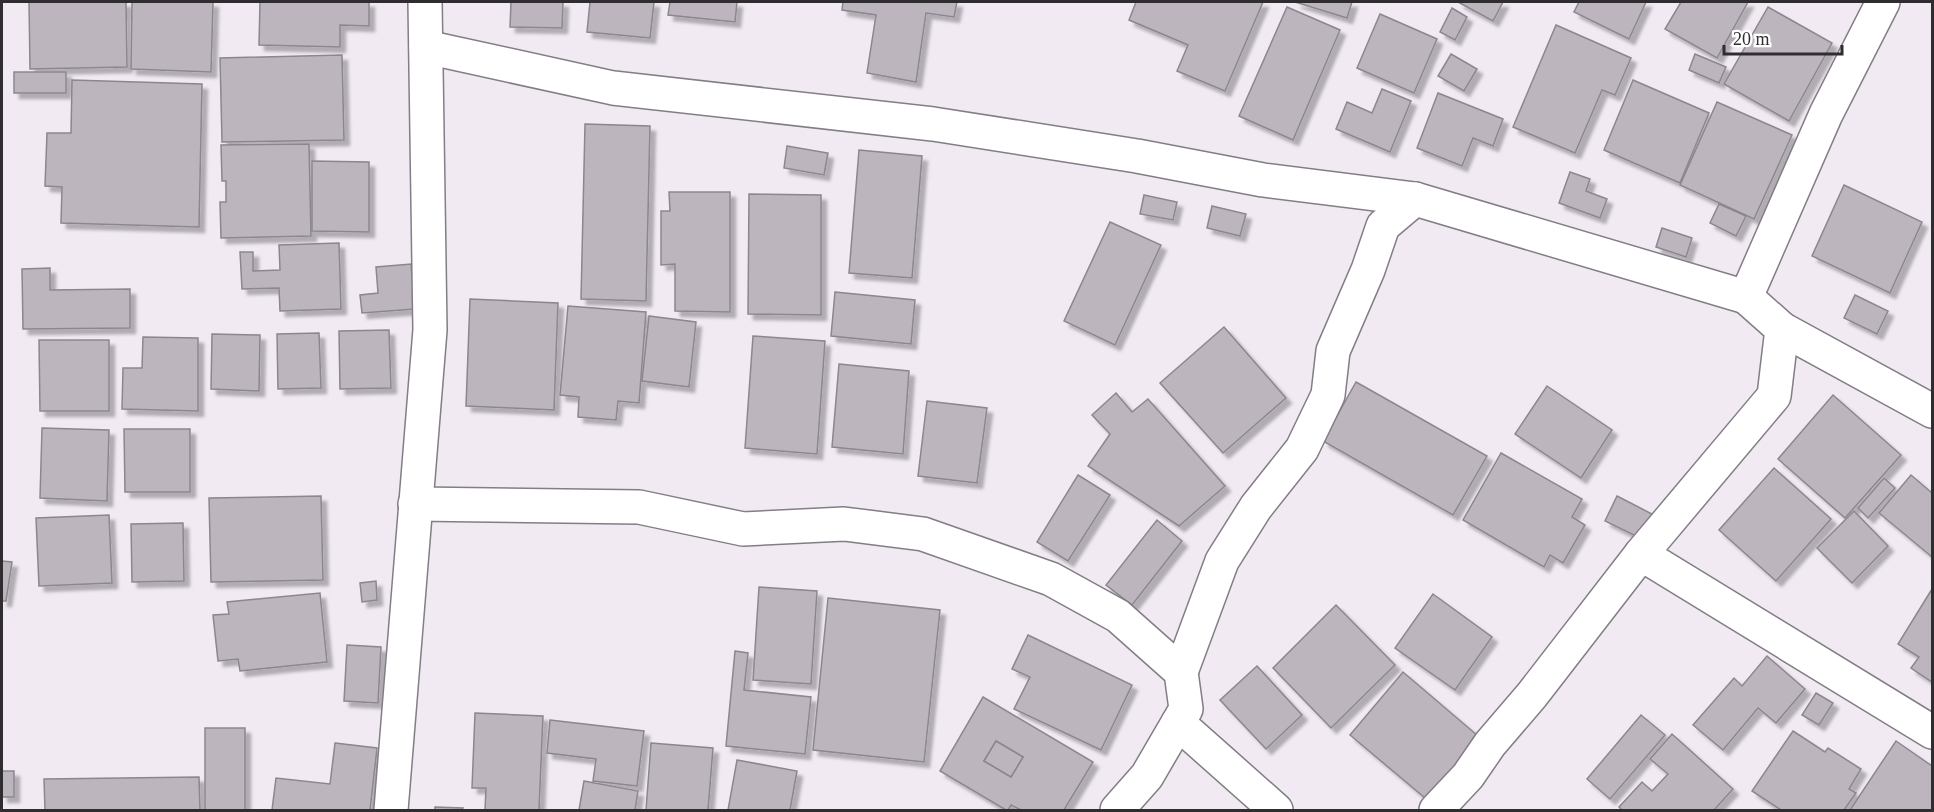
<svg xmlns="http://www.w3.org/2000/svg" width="1934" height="812" font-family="Georgia,serif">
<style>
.building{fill:#bcb5be;stroke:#8c868e;stroke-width:1.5;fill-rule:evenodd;filter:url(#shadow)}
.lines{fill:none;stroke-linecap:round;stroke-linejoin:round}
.street-casing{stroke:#837d85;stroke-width:36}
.street{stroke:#fff;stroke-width:33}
</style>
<defs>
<filter id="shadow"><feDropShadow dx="5.5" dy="5.5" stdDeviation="1.5" flood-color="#0004"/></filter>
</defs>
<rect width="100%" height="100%" fill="#f1eaf3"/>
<g class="building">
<path d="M 29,2 L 126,2 L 127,67 L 30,69 Z"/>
<path d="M 132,2 L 213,2 L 211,72 L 131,69 Z"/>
<path d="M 260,2 L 369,2 L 369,26 L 340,25 L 340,47 L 259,45 Z"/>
<path d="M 511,2 L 563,2 L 562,28 L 510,27 Z"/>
<path d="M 590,2 L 654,2 L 650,38 L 587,32 Z"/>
<path d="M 670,2 L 737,2 L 735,22 L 668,15 Z"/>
<path d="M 843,2 L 957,2 L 954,17 L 926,13 L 916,82 L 867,73 L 876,15 L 842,10 Z"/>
<path d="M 1136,2 L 1263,2 L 1225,91 L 1177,71 L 1188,45 L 1129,20 Z"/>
<path d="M 1295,2 L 1352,2 L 1347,18 Z"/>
<path d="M 1458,2 L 1503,2 L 1493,21 Z"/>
<path d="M 1579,2 L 1646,2 L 1629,39 L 1574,12 Z"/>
<path d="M 1681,2 L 1748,2 L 1717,58 L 1665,29 Z"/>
<path d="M 1287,7 L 1340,30 L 1293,140 L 1239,116 Z"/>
<path d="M 1768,7 L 1832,43 L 1789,121 L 1724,84 Z"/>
<path d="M 1452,8 L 1467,17 L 1455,40 L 1440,32 Z"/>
<path d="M 1380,14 L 1437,39 L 1414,93 L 1357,68 Z"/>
<path d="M 1556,25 L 1631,58 L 1615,95 L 1602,90 L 1575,153 L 1513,127 Z"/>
<path d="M 1451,54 L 1477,69 L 1464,91 L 1438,76 Z"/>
<path d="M 1695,54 L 1726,67 L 1719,83 L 1689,70 Z"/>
<path d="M 342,55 L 344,140 L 222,142 L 220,58 Z"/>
<rect x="14" y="72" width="52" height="21"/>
<path d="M 72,80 L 202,84 L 199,227 L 61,223 L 62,187 L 45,186 L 47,133 L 71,133 Z"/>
<path d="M 1633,80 L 1709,113 L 1680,183 L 1604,150 Z"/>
<path d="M 1382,89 L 1411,101 L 1390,152 L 1336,129 L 1347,102 L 1372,113 Z"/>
<path d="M 1438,93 L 1503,119 L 1493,146 L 1473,138 L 1462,166 L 1417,148 Z"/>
<path d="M 1717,102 L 1792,135 L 1754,219 L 1680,185 Z"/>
<path d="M 585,124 L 650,126 L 646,301 L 581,299 Z"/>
<path d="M 309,144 L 311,236 L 221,238 L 220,202 L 226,202 L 226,181 L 222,181 L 221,145 Z"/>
<path d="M 787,146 L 828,153 L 824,175 L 784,168 Z"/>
<path d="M 859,150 L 922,156 L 912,278 L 849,273 Z"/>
<path d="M 312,161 L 369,162 L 369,232 L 312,231 Z"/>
<path d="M 1570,172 L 1590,179 L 1586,191 L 1607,199 L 1600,218 L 1559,203 Z"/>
<path d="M 1844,185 L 1922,222 L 1890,293 L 1812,256 Z"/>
<path d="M 669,192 L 730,192 L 730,312 L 675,311 L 675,264 L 661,265 L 661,211 L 670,211 Z"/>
<path d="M 749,194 L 821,195 L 821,315 L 748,314 Z"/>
<path d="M 1144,195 L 1177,202 L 1173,220 L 1140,214 Z"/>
<path d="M 1719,204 L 1746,216 L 1736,236 L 1710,223 Z"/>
<path d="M 1212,206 L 1246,214 L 1240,236 L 1207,228 Z"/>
<path d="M 1110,222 L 1161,245 L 1115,345 L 1064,321 Z"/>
<path d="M 1662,228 L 1692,238 L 1686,257 L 1656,247 Z"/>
<path d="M 339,243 L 341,309 L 280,311 L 279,288 L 242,289 L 240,252 L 253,252 L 253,271 L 280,270 L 279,245 Z"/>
<path d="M 411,264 L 415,309 L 362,313 L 360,295 L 378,293 L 376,267 Z"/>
<path d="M 50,268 L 50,290 L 130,289 L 130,328 L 23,329 L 22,269 Z"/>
<path d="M 835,292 L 915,300 L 911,344 L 831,336 Z"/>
<path d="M 1855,295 L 1888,311 L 1877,334 L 1844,318 Z"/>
<path d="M 470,299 L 558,303 L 554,410 L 466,406 Z"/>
<path d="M 568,306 L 646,312 L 639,403 L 618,401 L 616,420 L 578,417 L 579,397 L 560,395 Z"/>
<path d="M 649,316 L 696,322 L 689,387 L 642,381 Z"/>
<path d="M 1224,327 L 1286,398 L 1223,453 L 1160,383 Z"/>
<path d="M 389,330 L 391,388 L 340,389 L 339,331 Z"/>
<path d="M 319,333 L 321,388 L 278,389 L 277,334 Z"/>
<path d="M 212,334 L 260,335 L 259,391 L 211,389 Z"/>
<path d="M 753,336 L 825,341 L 817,454 L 745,448 Z"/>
<path d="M 143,337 L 198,338 L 198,411 L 122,409 L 123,368 L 142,368 Z"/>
<path d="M 39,340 L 109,340 L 109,411 L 40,411 Z"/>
<path d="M 839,364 L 909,371 L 903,454 L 832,447 Z"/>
<path d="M 1356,382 L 1487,456 L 1453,515 L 1323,441 Z"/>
<path d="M 1547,386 L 1612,430 L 1581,478 L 1515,434 Z"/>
<path d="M 1116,393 L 1132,412 L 1148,399 L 1225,486 L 1179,526 L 1088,466 L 1110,434 L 1092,415 Z"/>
<path d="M 1833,395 L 1901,455 L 1845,518 L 1778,459 Z"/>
<path d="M 927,401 L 987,408 L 977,483 L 918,476 Z"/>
<path d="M 42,428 L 109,430 L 107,501 L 40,498 Z"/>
<path d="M 124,429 L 190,429 L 190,492 L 125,492 Z"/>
<path d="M 1501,453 L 1582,499 L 1572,517 L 1585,525 L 1563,563 L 1550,555 L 1544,567 L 1463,520 Z"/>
<path d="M 1774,468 L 1831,519 L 1776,581 L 1719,530 Z"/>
<path d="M 1078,475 L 1110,495 L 1068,561 L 1037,542 Z"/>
<path d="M 1911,475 L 1932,493 L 1932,557 L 1879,513 Z"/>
<path d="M 1884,478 L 1895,488 L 1868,518 L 1858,508 Z"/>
<path d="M 321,496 L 323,580 L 211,582 L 209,498 Z"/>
<path d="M 1617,496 L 1652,514 L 1640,538 L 1605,521 Z"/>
<path d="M 1854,511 L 1888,546 L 1852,583 L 1817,548 Z"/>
<path d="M 109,515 L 112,583 L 39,586 L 36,518 Z"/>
<path d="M 1157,520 L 1182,541 L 1132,605 L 1106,585 Z"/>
<path d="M 183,523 L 184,581 L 132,582 L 131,524 Z"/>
<path d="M 2,561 L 12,562 L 6,601 L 2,601 Z"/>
<path d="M 376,581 L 377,600 L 362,602 L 360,583 Z"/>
<path d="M 759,587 L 817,591 L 811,684 L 753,680 Z"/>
<path d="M 1932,589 L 1932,682 L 1911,668 L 1919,657 L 1898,644 Z"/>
<path d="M 320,593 L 327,662 L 240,671 L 238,659 L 218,661 L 213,615 L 229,614 L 227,602 Z"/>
<path d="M 1433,594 L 1492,637 L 1455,690 L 1395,648 Z"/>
<path d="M 828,598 L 940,610 L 924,762 L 813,750 Z"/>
<path d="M 1336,605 L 1395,665 L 1331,728 L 1273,668 Z"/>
<path d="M 1028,635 L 1132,685 L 1101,750 L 1014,709 L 1030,677 L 1012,669 Z"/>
<path d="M 347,645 L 381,647 L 378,703 L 344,701 Z"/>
<path d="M 735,651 L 748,653 L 744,690 L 811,697 L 805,754 L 726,746 Z"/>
<path d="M 1767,656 L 1805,689 L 1776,723 L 1758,708 L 1723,750 L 1693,725 L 1734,678 L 1742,686 Z"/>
<path d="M 1257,666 L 1302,715 L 1266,749 L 1220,700 Z"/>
<path d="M 1403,672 L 1484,741 L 1431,803 L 1350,735 Z"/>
<path d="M 1816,693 L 1833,703 L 1819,725 L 1802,715 Z"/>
<path d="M 983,697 L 1093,762 L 1064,810 L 1021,810 L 1011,805 L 1008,810 L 1006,810 L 940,771 ZM 996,741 L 1023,757 L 1011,777 L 984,761 Z"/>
<path d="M 475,713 L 543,716 L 539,810 L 485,810 L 486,788 L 472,788 Z"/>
<path d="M 1641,715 L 1665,735 L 1610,799 L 1587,779 Z"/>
<path d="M 550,720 L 644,731 L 637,786 L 593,781 L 596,759 L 547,753 Z"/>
<rect x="205" y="728" width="40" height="82"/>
<path d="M 1793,731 L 1825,752 L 1828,748 L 1861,769 L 1849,789 L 1856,793 L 1844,810 L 1781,810 L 1752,791 Z"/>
<path d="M 1672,734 L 1733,789 L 1714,810 L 1622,810 L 1619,807 L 1642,782 L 1652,791 L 1668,774 L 1650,759 Z"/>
<path d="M 996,741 L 1023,757 L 1011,777 L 984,761 Z"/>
<path d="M 1896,741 L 1932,766 L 1932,810 L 1850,810 Z"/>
<path d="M 335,743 L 377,748 L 370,810 L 272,810 L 276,778 L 330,784 Z"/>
<path d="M 651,743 L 713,748 L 708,810 L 646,810 Z"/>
<path d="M 737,760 L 797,771 L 790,810 L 728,810 Z"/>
<rect x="2" y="771" width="12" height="26"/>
<path d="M 199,777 L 200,810 L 45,810 L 44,779 Z"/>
<path d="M 584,781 L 638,791 L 635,810 L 579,810 Z"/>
<path d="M 435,807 L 463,808 L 462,810 L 435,810 Z"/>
</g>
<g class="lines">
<g class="street-casing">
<g id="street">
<path d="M 426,47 L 613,88 L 933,124 L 1137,156 L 1263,180 L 1415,199 L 1746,297 L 1826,114 L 1883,2"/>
<path d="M 1782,329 L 1932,411"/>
<path d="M 415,504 L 639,507 L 743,529 L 844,524 L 923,534 L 1051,579 L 1118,616 L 1181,672 L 1186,709 L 1147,776 L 1117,810"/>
<path d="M 1641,554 L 1932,732"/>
<path d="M 1181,672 L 1222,561 L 1256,507 L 1302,449 L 1328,395 L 1333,351 L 1368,270 L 1383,226 L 1415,199"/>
<path d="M 1178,723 L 1276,810"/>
<path d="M 391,810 L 430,330 L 425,2"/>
<path d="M 1436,810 L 1468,776 L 1490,744 L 1532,695 L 1641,554 L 1774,396 L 1782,329 L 1746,297"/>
</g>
</g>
<use href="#street" class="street"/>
</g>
<rect width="1934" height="812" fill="none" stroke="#302d31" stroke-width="6"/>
<path d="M1724 45v9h118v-9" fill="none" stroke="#302d31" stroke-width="3"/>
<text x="1733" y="45" font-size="18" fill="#302d31" stroke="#ffffff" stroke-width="4.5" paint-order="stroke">20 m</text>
</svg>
